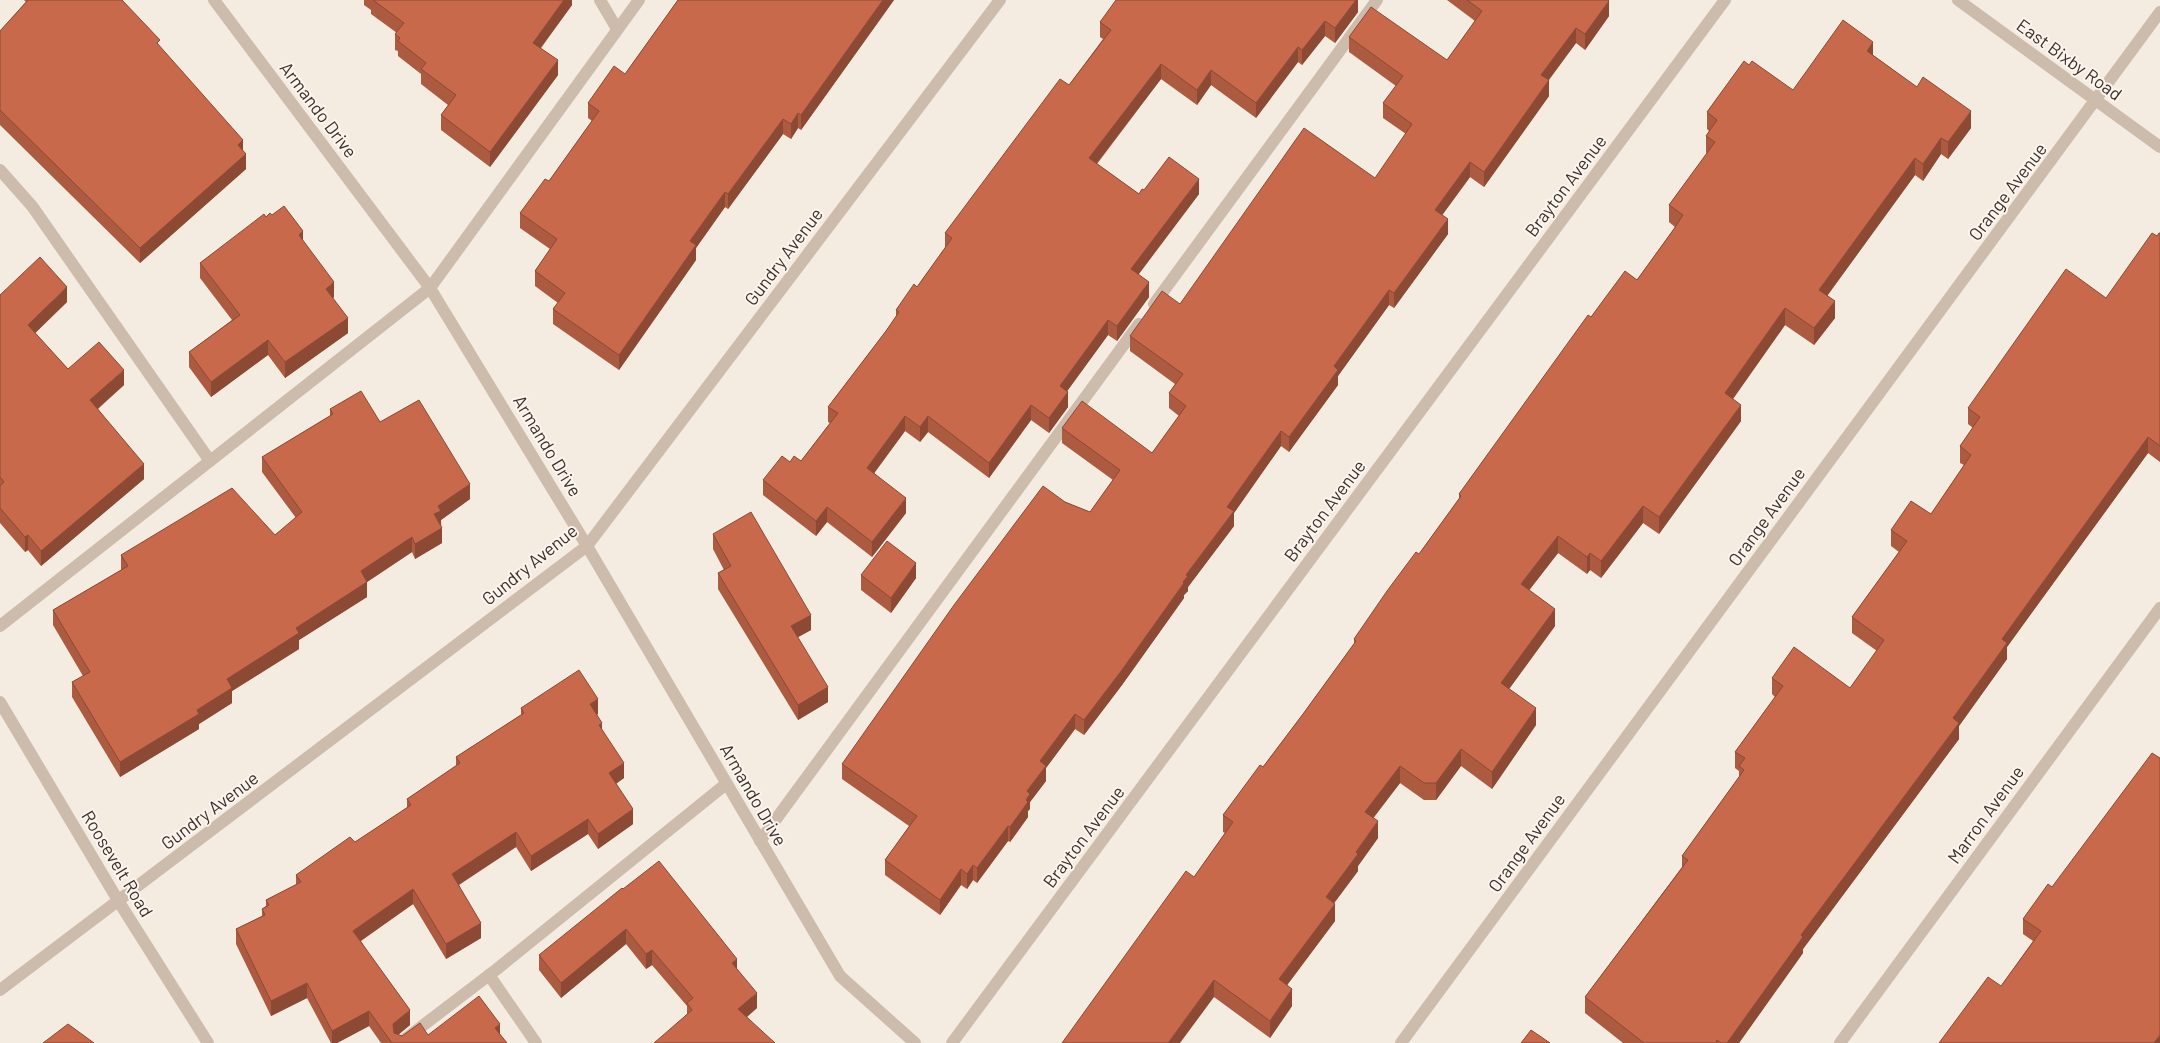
<svg xmlns="http://www.w3.org/2000/svg" width="2160" height="1043" font-family="Barlow,sans-serif">
<style>
.lines{fill:none;stroke-linecap:round;stroke-linejoin:round}
.minor{stroke:#cdbbac;stroke-width:12}
.wall{fill:#ac5a40}
.shaded-wall{fill:#8c4a34}
.building{fill:#c8694b;stroke:#8c4a34}
.labels{text-anchor:middle;stroke-width:4;stroke-linejoin:round;paint-order:stroke}
.street-label{font-size:18px;fill:#3b302b;stroke:#fbf5ee}
</style>
<rect width="100%" height="100%" fill="#f4ebe1"/>
<g class="lines">
<g class="minor">
<path d="M 214,0 L 430,288 L 587,546 L 840,976 L 915,1043"/>
<path d="M 600,0 L 617,29"/>
<path d="M 1958,0 L 2160,147"/>
<path d="M 0,170 L 32,206 L 210,461"/>
<path d="M 1154,304 L 1377,0"/>
<path d="M 0,626 L 430,288 L 639,0"/>
<path d="M 0,702 L 119,902 L 208,1043"/>
<path d="M 760,841 L 1139,324"/>
<path d="M 489,975 L 536,1043"/>
<path d="M 0,990 L 587,546 L 1000,0"/>
<path d="M 400,1043 L 497,969 L 726,784"/>
<path d="M 952,1043 L 1725,0"/>
<path d="M 1401,1043 L 2160,12"/>
<path d="M 1840,1043 L 2160,608"/>
</g>
</g>
<g class="wall">
<path d="M 24,0 L 122,0 L 243,150 L 246,169 L 140,263 L 0,125 L 0,31 L 26,2 Z"/>
<path d="M 364,0 L 572,0 L 572,5 L 541,48 L 558,75 L 490,167 L 441,130 L 441,115 L 448,105 L 421,84 L 421,74 L 398,56 L 398,51 L 395,50 L 395,34 L 397,33 L 371,14 L 371,10 L 364,5 Z"/>
<path d="M 678,0 L 894,0 L 801,130 L 798,128 L 791,139 L 783,134 L 728,209 L 725,207 L 696,248 L 696,260 L 619,370 L 553,324 L 553,309 L 558,303 L 535,286 L 535,271 L 550,249 L 520,228 L 520,213 L 549,181 L 592,121 L 588,118 L 588,103 L 625,74 Z"/>
<path d="M 1358,0 L 1358,12 L 1335,43 L 1325,36 L 1302,65 L 1298,62 L 1256,118 L 1211,85 L 1197,105 L 1161,79 L 1097,164 L 1139,194 L 1144,190 L 1199,194 L 1139,274 L 1149,297 L 1117,341 L 1108,335 L 1067,391 L 1068,407 L 1049,433 L 1031,420 L 989,478 L 928,432 L 920,442 L 905,431 L 874,473 L 906,513 L 872,557 L 827,522 L 816,536 L 763,495 L 763,480 L 790,462 L 801,461 L 830,423 L 828,422 L 828,407 L 886,331 L 896,317 L 896,310 L 917,287 L 945,248 L 945,233 L 1069,85 L 1103,39 L 1100,37 L 1100,22 Z"/>
<path d="M 1447,0 L 1608,0 L 1609,16 L 1585,50 L 1576,43 L 1549,80 L 1549,96 L 1484,187 L 1470,177 L 1442,215 L 1448,234 L 1394,308 L 1389,305 L 1338,376 L 1338,385 L 1289,452 L 1281,446 L 1234,513 L 1234,526 L 1188,587 L 1188,591 L 1184,595 L 1184,598 L 1122,685 L 1084,735 L 1075,729 L 1046,768 L 1046,781 L 1030,802 L 1030,809 L 1028,811 L 1028,817 L 1010,842 L 1008,841 L 977,883 L 973,880 L 967,889 L 961,885 L 940,915 L 885,875 L 885,860 L 909,826 L 842,779 L 842,764 L 1065,502 L 1090,512 L 1113,480 L 1062,443 L 1062,428 L 1152,453 L 1179,416 L 1169,408 L 1169,393 L 1175,384 L 1130,351 L 1130,336 L 1375,178 L 1406,134 L 1383,118 L 1383,103 L 1396,86 L 1349,52 L 1349,37 L 1447,60 L 1475,21 Z"/>
<path d="M 1873,55 L 1971,128 L 1948,159 L 1941,154 L 1923,181 L 1915,175 L 1827,296 L 1835,318 L 1814,345 L 1785,325 L 1733,399 L 1741,421 L 1659,534 L 1643,523 L 1601,578 L 1590,570 L 1587,574 L 1558,553 L 1529,590 L 1555,626 L 1509,689 L 1536,725 L 1492,789 L 1461,766 L 1436,800 L 1424,800 L 1400,783 L 1373,818 L 1378,838 L 1358,866 L 1358,871 L 1334,903 L 1335,921 L 1287,985 L 1292,1006 L 1270,1038 L 1214,997 L 1194,877 L 1225,833 L 1223,832 L 1223,815 L 1263,767 L 1303,714 L 1354,644 L 1354,639 L 1419,554 L 1459,499 L 1459,494 L 1591,317 L 1637,280 L 1675,227 L 1669,222 L 1669,205 L 1707,154 L 1706,152 L 1706,136 L 1709,131 L 1707,129 L 1707,112 L 1749,65 L 1793,90 Z"/>
<path d="M 272,215 L 303,241 L 334,297 L 333,298 L 348,333 L 285,378 L 268,355 L 211,397 L 189,367 L 189,352 L 232,320 L 200,278 L 200,263 L 266,217 Z"/>
<path d="M 2160,233 L 2160,462 L 2148,453 L 2007,647 L 2007,659 L 1959,726 L 1959,739 L 1803,949 L 1803,953 L 1739,1043 L 1623,1043 L 1585,1013 L 1585,997 L 1682,867 L 1682,856 L 1739,777 L 1739,771 L 1735,768 L 1735,752 L 1775,697 L 1772,694 L 1772,678 L 1850,688 L 1877,651 L 1852,633 L 1852,617 L 1899,552 L 1891,546 L 1891,530 L 1931,514 L 1964,465 L 1960,463 L 1960,446 L 1973,428 L 1968,424 L 1968,408 L 2106,298 Z"/>
<path d="M 0,295 L 67,302 L 35,333 L 68,369 L 124,385 L 98,409 L 144,479 L 41,566 L 28,550 L 25,552 L 0,523 Z"/>
<path d="M 330,409 L 380,422 L 470,499 L 441,520 L 442,543 L 415,559 L 412,552 L 367,582 L 367,597 L 299,640 L 299,649 L 232,691 L 232,703 L 199,724 L 199,729 L 120,777 L 72,697 L 72,682 L 83,676 L 53,625 L 53,610 L 121,570 L 121,555 L 275,535 L 296,518 L 262,472 L 262,457 L 330,416 Z"/>
<path d="M 713,534 L 811,630 L 798,637 L 828,702 L 798,720 L 718,589 L 718,573 L 724,570 L 713,549 Z"/>
<path d="M 861,575 L 916,578 L 891,613 L 861,590 Z"/>
<path d="M 521,708 L 598,714 L 597,714 L 602,730 L 624,778 L 616,784 L 633,824 L 598,849 L 588,834 L 531,871 L 516,847 L 459,885 L 481,938 L 446,959 L 413,904 L 361,941 L 410,1025 L 398,1035 L 402,1036 L 428,1035 L 500,1035 L 507,1043 L 381,1043 L 369,1026 L 337,1043 L 331,1043 L 307,998 L 271,1016 L 236,944 L 236,929 L 262,916 L 262,909 L 266,906 L 266,900 L 296,885 L 296,875 L 355,842 L 407,808 L 407,799 L 456,766 L 456,757 L 521,715 Z"/>
<path d="M 2052,887 L 2160,1043 L 1939,1043 L 2001,986 L 2033,941 L 2023,934 L 2023,919 Z"/>
<path d="M 623,889 L 737,969 L 757,1008 L 747,1017 L 687,1015 L 687,1006 L 652,965 L 646,969 L 626,944 L 561,998 L 539,970 L 539,955 Z"/>
</g>
<g class="shaded-wall">
<path d="M 564,0 L 572,0 L 572,5 L 533,58 L 533,43 Z"/>
<path d="M 883,0 L 894,0 L 801,130 L 801,115 Z"/>
<path d="M 1356,0 L 1358,0 L 1358,12 L 1335,43 L 1335,28 Z"/>
<path d="M 1609,1 L 1609,16 L 1585,50 L 1585,34 Z"/>
<path d="M 1325,21 L 1325,36 L 1302,65 L 1302,50 Z"/>
<path d="M 1576,28 L 1576,43 L 1541,90 L 1541,75 Z"/>
<path d="M 1873,42 L 1873,59 L 1867,51 Z"/>
<path d="M 1298,47 L 1298,62 L 1256,118 L 1256,103 Z"/>
<path d="M 558,60 L 558,75 L 490,167 L 490,152 Z"/>
<path d="M 1161,64 L 1161,79 L 1089,173 L 1089,158 Z"/>
<path d="M 1211,70 L 1211,85 L 1197,105 L 1197,90 Z"/>
<path d="M 1549,80 L 1549,96 L 1484,187 L 1484,172 Z"/>
<path d="M 1971,111 L 1971,128 L 1948,159 L 1948,142 Z"/>
<path d="M 798,113 L 798,128 L 791,139 L 791,124 Z"/>
<path d="M 783,119 L 783,134 L 728,209 L 728,194 Z"/>
<path d="M 1941,138 L 1941,154 L 1923,181 L 1923,164 Z"/>
<path d="M 243,140 L 243,155 L 238,145 Z"/>
<path d="M 246,154 L 246,169 L 140,263 L 140,248 Z"/>
<path d="M 1915,158 L 1915,175 L 1819,307 L 1819,290 Z"/>
<path d="M 1470,162 L 1470,177 L 1435,225 L 1435,210 Z"/>
<path d="M 1199,179 L 1199,194 L 1131,284 L 1131,269 Z"/>
<path d="M 725,192 L 725,207 L 696,248 L 696,260 L 619,370 L 619,355 L 690,241 Z"/>
<path d="M 1448,219 L 1448,234 L 1394,308 L 1394,293 Z"/>
<path d="M 303,231 L 303,246 L 299,235 Z"/>
<path d="M 334,282 L 334,297 L 326,304 L 326,289 Z"/>
<path d="M 1149,282 L 1149,297 L 1117,341 L 1117,326 Z"/>
<path d="M 67,287 L 67,302 L 28,340 L 28,325 Z"/>
<path d="M 1389,290 L 1389,305 L 1338,376 L 1338,385 L 1289,452 L 1289,437 L 1334,366 Z"/>
<path d="M 1835,301 L 1835,318 L 1814,345 L 1814,328 Z"/>
<path d="M 1785,308 L 1785,325 L 1725,410 L 1725,393 Z"/>
<path d="M 348,318 L 348,333 L 285,378 L 285,362 Z"/>
<path d="M 1108,320 L 1108,335 L 1060,401 L 1060,386 Z"/>
<path d="M 268,340 L 268,355 L 211,397 L 211,382 Z"/>
<path d="M 124,370 L 124,385 L 90,415 L 90,400 Z"/>
<path d="M 1068,392 L 1068,407 L 1049,433 L 1049,418 Z"/>
<path d="M 1031,405 L 1031,420 L 989,478 L 989,463 Z"/>
<path d="M 1741,405 L 1741,421 L 1659,534 L 1659,517 Z"/>
<path d="M 905,416 L 905,431 L 867,483 L 867,468 Z"/>
<path d="M 928,416 L 928,432 L 920,442 L 920,427 Z"/>
<path d="M 1281,431 L 1281,446 L 1234,513 L 1234,526 L 1188,587 L 1188,591 L 1184,595 L 1184,598 L 1122,685 L 1084,735 L 1084,720 L 1183,582 L 1186,575 L 1227,507 Z"/>
<path d="M 2148,437 L 2148,453 L 2007,647 L 2007,659 L 1959,726 L 1959,739 L 1803,949 L 1803,953 L 1739,1043 L 1727,1043 L 1801,935 L 1953,718 L 2002,639 Z"/>
<path d="M 144,464 L 144,479 L 41,566 L 41,551 Z"/>
<path d="M 470,484 L 470,499 L 441,520 L 441,526 L 434,514 L 438,506 Z"/>
<path d="M 906,498 L 906,513 L 872,557 L 872,542 Z"/>
<path d="M 1643,506 L 1643,523 L 1601,578 L 1601,561 Z"/>
<path d="M 827,507 L 827,522 L 816,536 L 816,521 Z"/>
<path d="M 442,528 L 442,543 L 415,559 L 415,544 Z"/>
<path d="M 28,535 L 28,550 L 25,552 L 25,537 Z"/>
<path d="M 1558,536 L 1558,553 L 1521,601 L 1521,584 Z"/>
<path d="M 412,537 L 412,552 L 367,582 L 367,597 L 299,640 L 299,649 L 232,691 L 232,703 L 199,724 L 199,729 L 120,777 L 120,762 L 197,710 L 227,679 L 296,628 L 361,571 Z"/>
<path d="M 1590,553 L 1590,570 L 1587,574 L 1587,557 Z"/>
<path d="M 916,563 L 916,578 L 891,613 L 891,598 Z"/>
<path d="M 1555,609 L 1555,626 L 1501,700 L 1501,683 Z"/>
<path d="M 811,615 L 811,630 L 791,641 L 791,626 Z"/>
<path d="M 828,687 L 828,702 L 798,720 L 798,705 Z"/>
<path d="M 598,699 L 598,714 L 590,719 L 590,704 Z"/>
<path d="M 1536,708 L 1536,725 L 1492,789 L 1492,772 Z"/>
<path d="M 1075,714 L 1075,729 L 1046,768 L 1046,781 L 1030,802 L 1030,809 L 1028,811 L 1028,817 L 1010,842 L 1010,827 L 1026,800 L 1027,791 L 1040,761 Z"/>
<path d="M 602,723 L 602,738 L 599,725 Z"/>
<path d="M 1461,749 L 1461,766 L 1436,800 L 1436,783 Z"/>
<path d="M 624,763 L 624,778 L 609,788 L 609,773 Z"/>
<path d="M 1400,766 L 1400,783 L 1365,829 L 1365,812 Z"/>
<path d="M 633,809 L 633,824 L 598,849 L 598,834 Z"/>
<path d="M 588,819 L 588,834 L 531,871 L 531,856 Z"/>
<path d="M 1378,821 L 1378,838 L 1358,866 L 1358,871 L 1326,914 L 1326,897 Z"/>
<path d="M 1008,826 L 1008,841 L 977,883 L 977,868 Z"/>
<path d="M 516,832 L 516,847 L 452,889 L 452,874 Z"/>
<path d="M 973,865 L 973,880 L 967,889 L 967,874 Z"/>
<path d="M 961,869 L 961,885 L 940,915 L 940,900 Z"/>
<path d="M 413,889 L 413,904 L 353,946 L 353,931 Z"/>
<path d="M 1335,904 L 1335,921 L 1279,996 L 1279,979 Z"/>
<path d="M 481,923 L 481,938 L 446,959 L 446,944 Z"/>
<path d="M 626,929 L 626,944 L 561,998 L 561,983 Z"/>
<path d="M 652,950 L 652,965 L 646,969 L 646,954 Z"/>
<path d="M 737,959 L 737,974 L 732,963 Z"/>
<path d="M 1214,980 L 1214,997 L 1180,1043 L 1168,1043 Z"/>
<path d="M 307,983 L 307,998 L 271,1016 L 271,1001 Z"/>
<path d="M 1292,989 L 1292,1006 L 1270,1038 L 1270,1021 Z"/>
<path d="M 757,993 L 757,1008 L 738,1024 L 738,1009 Z"/>
<path d="M 410,1010 L 410,1025 L 393,1039 L 393,1024 Z"/>
<path d="M 369,1011 L 369,1026 L 337,1043 L 332,1043 L 332,1031 Z"/>
<path d="M 500,1024 L 500,1040 L 495,1028 Z"/>
<path d="M 2160,1035 L 2160,1043 L 2154,1043 Z"/>
</g>
<g class="building">
<path d="M 28,0 L 122,0 L 160,40 L 157,43 L 243,140 L 238,145 L 246,154 L 140,248 L 0,110 L 0,31 Z"/>
<path d="M 373,0 L 564,0 L 533,43 L 558,60 L 490,152 L 441,115 L 456,95 L 421,69 L 426,63 L 398,41 L 400,38 L 395,34 L 404,23 Z"/>
<path d="M 678,0 L 883,0 L 801,115 L 798,113 L 791,124 L 783,119 L 728,194 L 725,192 L 690,241 L 696,245 L 619,355 L 553,309 L 565,293 L 535,271 L 557,239 L 520,213 L 545,179 L 549,181 L 599,111 L 588,103 L 614,66 L 625,74 Z"/>
<path d="M 1116,0 L 1356,0 L 1335,28 L 1325,21 L 1302,50 L 1298,47 L 1256,103 L 1211,70 L 1197,90 L 1161,64 L 1089,158 L 1139,194 L 1142,189 L 1144,190 L 1169,157 L 1199,179 L 1131,269 L 1149,282 L 1117,326 L 1108,320 L 1060,386 L 1068,392 L 1049,418 L 1031,405 L 989,463 L 928,416 L 920,427 L 905,416 L 867,468 L 906,498 L 872,542 L 827,507 L 816,521 L 763,480 L 782,456 L 790,462 L 794,456 L 801,461 L 838,413 L 828,407 L 886,331 L 899,312 L 896,310 L 914,284 L 917,287 L 952,238 L 945,233 L 1060,79 L 1069,85 L 1111,30 L 1100,22 Z"/>
<path d="M 1467,0 L 1608,0 L 1609,1 L 1585,34 L 1576,28 L 1541,75 L 1549,80 L 1484,172 L 1470,162 L 1435,210 L 1448,219 L 1394,293 L 1389,290 L 1334,366 L 1338,370 L 1289,437 L 1281,431 L 1227,507 L 1234,511 L 1186,575 L 1188,576 L 1183,582 L 1184,583 L 1122,670 L 1084,720 L 1075,714 L 1040,761 L 1046,766 L 1027,791 L 1030,794 L 1026,800 L 1028,802 L 1010,827 L 1008,826 L 977,868 L 973,865 L 967,874 L 961,869 L 940,900 L 885,860 L 917,816 L 842,764 L 954,605 L 1043,486 L 1065,502 L 1090,512 L 1120,470 L 1062,428 L 1082,401 L 1152,453 L 1186,406 L 1169,393 L 1183,374 L 1130,336 L 1162,291 L 1180,304 L 1304,128 L 1375,178 L 1412,124 L 1383,103 L 1403,76 L 1349,37 L 1371,7 L 1447,60 L 1482,11 Z"/>
<path d="M 1843,20 L 1873,42 L 1867,51 L 1917,87 L 1923,77 L 1971,111 L 1948,142 L 1941,138 L 1923,164 L 1915,158 L 1819,290 L 1835,301 L 1814,328 L 1785,308 L 1725,393 L 1741,405 L 1659,517 L 1643,506 L 1601,561 L 1590,553 L 1587,557 L 1558,536 L 1521,584 L 1555,609 L 1501,683 L 1536,708 L 1492,772 L 1461,749 L 1436,783 L 1424,783 L 1400,766 L 1365,812 L 1378,821 L 1356,852 L 1358,854 L 1326,897 L 1335,904 L 1279,979 L 1292,989 L 1270,1021 L 1214,980 L 1168,1043 L 1062,1043 L 1186,871 L 1194,877 L 1233,822 L 1223,815 L 1260,765 L 1263,767 L 1303,714 L 1356,641 L 1354,639 L 1387,591 L 1416,552 L 1419,554 L 1461,496 L 1459,494 L 1588,315 L 1591,317 L 1625,271 L 1637,280 L 1674,229 L 1683,215 L 1669,205 L 1715,142 L 1706,136 L 1717,120 L 1707,112 L 1744,61 L 1749,65 L 1752,61 L 1793,90 Z"/>
<path d="M 284,206 L 303,231 L 299,235 L 334,282 L 326,289 L 348,318 L 285,362 L 268,340 L 211,382 L 189,352 L 240,315 L 200,263 L 264,214 L 266,217 L 270,213 L 272,215 Z"/>
<path d="M 2152,233 L 2157,236 L 2159,233 L 2160,233 L 2160,446 L 2148,437 L 2002,639 L 2007,643 L 1953,718 L 1959,723 L 1801,935 L 1803,937 L 1727,1043 L 1721,1043 L 1717,1040 L 1716,1043 L 1644,1043 L 1585,997 L 1688,860 L 1682,856 L 1744,770 L 1739,766 L 1745,758 L 1735,752 L 1783,686 L 1772,678 L 1794,647 L 1850,688 L 1884,640 L 1852,617 L 1907,541 L 1891,530 L 1911,501 L 1931,514 L 1971,455 L 1960,446 L 1980,417 L 1968,408 L 2066,269 L 2106,298 Z"/>
<path d="M 40,257 L 67,287 L 28,325 L 68,369 L 99,342 L 124,370 L 90,400 L 144,464 L 41,551 L 28,535 L 25,537 L 0,508 L 0,486 L 4,482 L 0,477 L 0,295 Z"/>
<path d="M 361,391 L 380,422 L 419,400 L 470,484 L 438,506 L 441,511 L 434,514 L 442,528 L 415,544 L 412,537 L 361,571 L 367,582 L 296,628 L 299,633 L 227,679 L 232,688 L 197,710 L 199,714 L 120,762 L 72,682 L 90,672 L 53,610 L 128,566 L 121,555 L 232,488 L 275,535 L 302,512 L 262,457 L 333,414 L 330,409 Z"/>
<path d="M 751,512 L 811,615 L 791,626 L 828,687 L 798,705 L 718,573 L 731,566 L 713,534 Z"/>
<path d="M 887,541 L 916,563 L 891,598 L 861,575 Z"/>
<path d="M 579,670 L 598,699 L 590,704 L 602,723 L 599,725 L 624,763 L 609,773 L 633,809 L 598,834 L 588,819 L 531,856 L 516,832 L 452,874 L 481,923 L 446,944 L 413,889 L 353,931 L 410,1010 L 393,1024 L 394,1033 L 402,1036 L 420,1023 L 428,1035 L 479,996 L 500,1024 L 495,1028 L 507,1043 L 392,1043 L 369,1011 L 332,1031 L 307,983 L 271,1001 L 236,929 L 265,915 L 262,909 L 269,905 L 266,900 L 301,882 L 296,875 L 350,837 L 355,842 L 411,805 L 407,799 L 460,763 L 456,757 L 524,713 L 521,708 Z"/>
<path d="M 2152,753 L 2160,758 L 2160,1035 L 2154,1043 L 1939,1043 L 1988,977 L 2001,986 L 2041,931 L 2023,919 L 2048,884 L 2052,887 Z"/>
<path d="M 659,861 L 737,959 L 732,963 L 757,993 L 738,1009 L 775,1043 L 654,1043 L 692,1010 L 687,1003 L 693,998 L 652,950 L 646,954 L 626,929 L 561,983 L 539,955 L 622,888 L 623,889 Z"/>
<path d="M 68,1024 L 94,1043 L 43,1043 Z"/>
<path d="M 1531,1030 L 1550,1043 L 1521,1043 Z"/>
</g>
<g class="labels">
<g class="street-label">
<text transform="translate(2069 60) rotate(36)" y="6">East Bixby Road</text>
<text transform="translate(318 110) rotate(53)" y="6">Armando Drive</text>
<text transform="translate(1566 186) rotate(-53)" y="6">Brayton Avenue</text>
<text transform="translate(2008 192) rotate(-53)" y="6">Orange Avenue</text>
<text transform="translate(784 257) rotate(-53)" y="6">Gundry Avenue</text>
<text transform="translate(547 446) rotate(59)" y="6">Armando Drive</text>
<text transform="translate(1325 511) rotate(-53)" y="6">Brayton Avenue</text>
<text transform="translate(1767 517) rotate(-54)" y="6">Orange Avenue</text>
<text transform="translate(530 565) rotate(-39)" y="6">Gundry Avenue</text>
<text transform="translate(753 795) rotate(60)" y="6">Armando Drive</text>
<text transform="translate(210 811) rotate(-37)" y="6">Gundry Avenue</text>
<text transform="translate(1986 815) rotate(-54)" y="6">Marron Avenue</text>
<text transform="translate(1084 837) rotate(-53)" y="6">Brayton Avenue</text>
<text transform="translate(1527 843) rotate(-54)" y="6">Orange Avenue</text>
<text transform="translate(117 864) rotate(59)" y="6">Roosevelt Road</text>
</g>
</g>
</svg>
